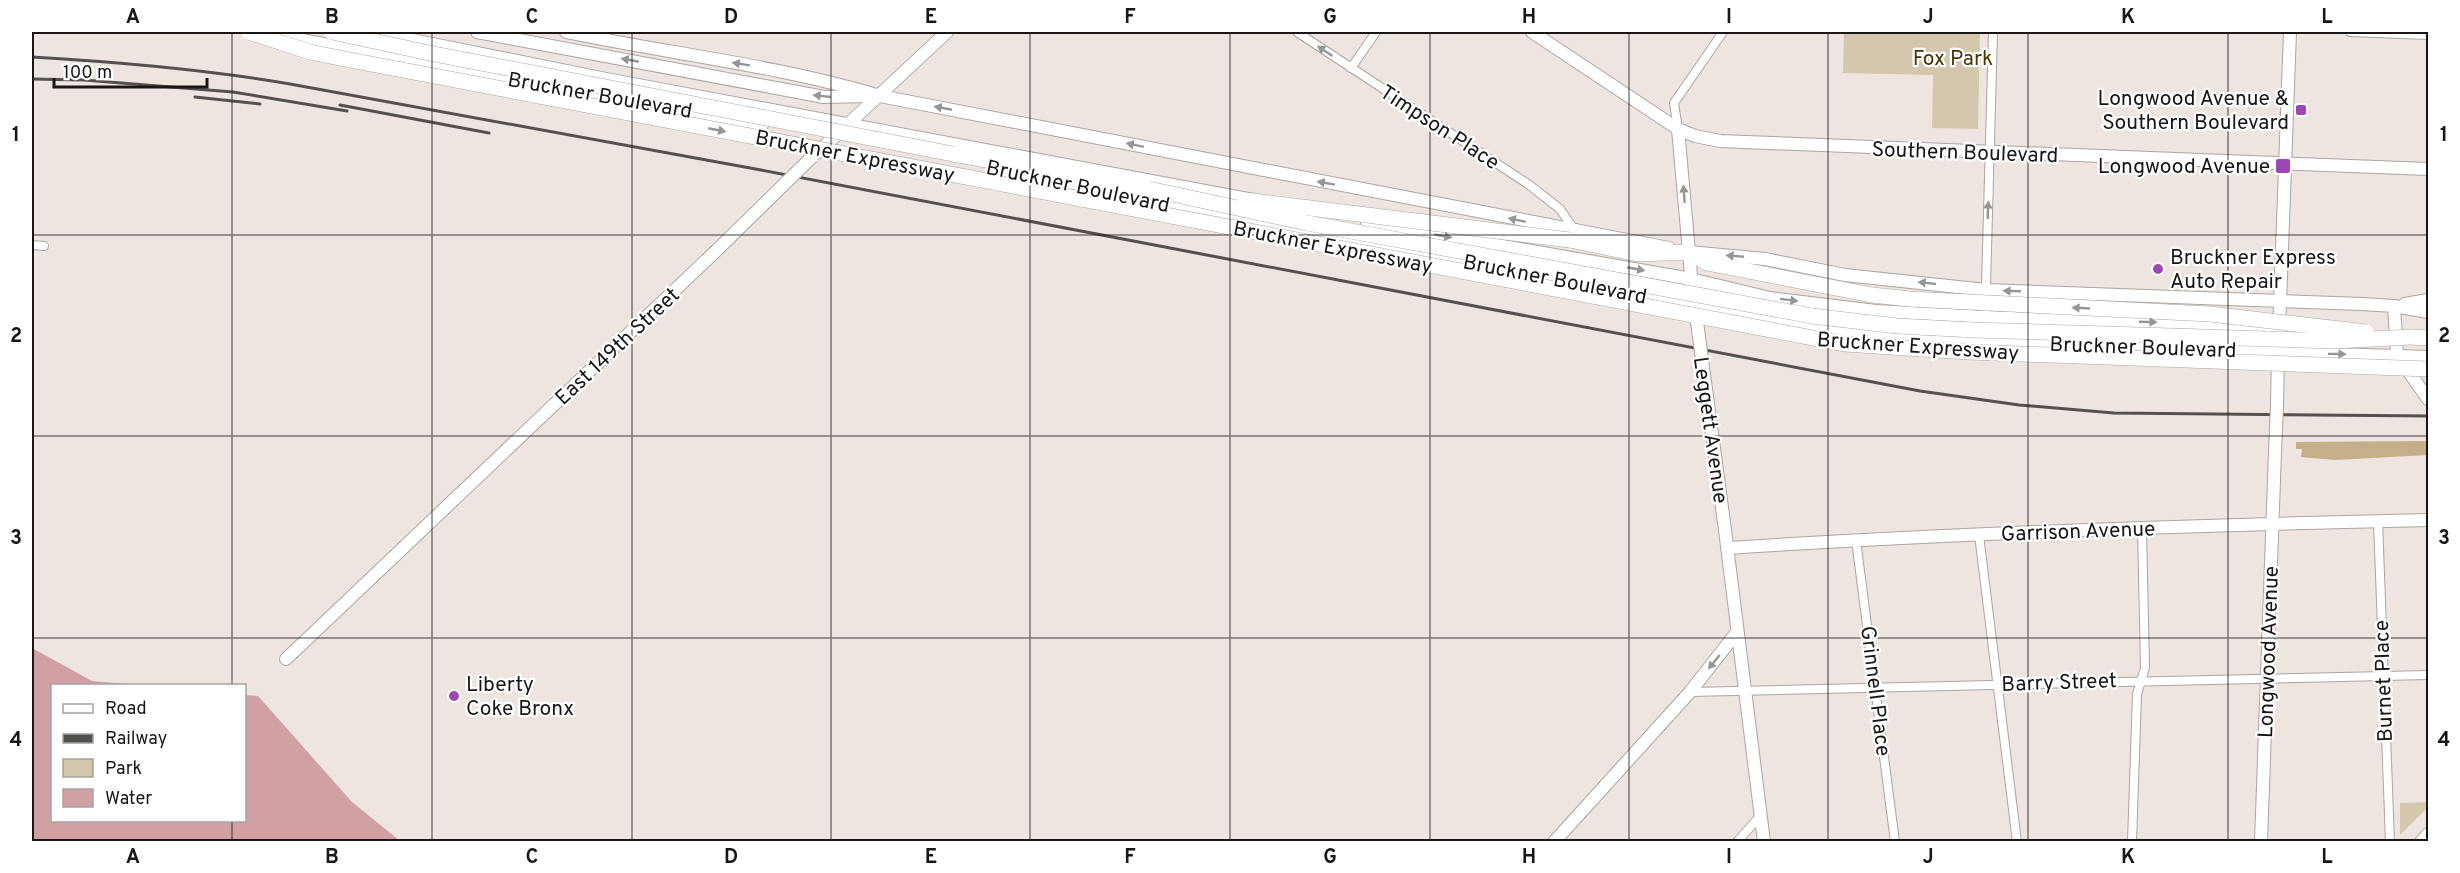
<svg xmlns="http://www.w3.org/2000/svg" width="2460" height="873" font-family="Overpass,sans-serif">
<style>
.green{fill:#d3c7ad}
.forest{fill:#c3af88}
.water{fill:#d1a0a4}
.lines{fill:none;stroke-linecap:round;stroke-linejoin:round}
.street-casing{stroke:#ada4a0;stroke-width:10}
.secondary-casing{stroke:#ada4a0;stroke-width:14}
.highway-casing{stroke:#ada4a0;stroke-width:16}
.street{stroke:#fff;stroke-width:8}
.secondary{stroke:#fff;stroke-width:12}
.highway{stroke:#fff;stroke-width:15}
.rail{stroke:#54504d;stroke-width:3}
.secondary-bridge-casing{stroke:#ada4a0;stroke-width:14;stroke-linecap:butt}
.highway-bridge-casing{stroke:#ada4a0;stroke-width:16;stroke-linecap:butt}
.secondary-bridge{stroke:#fff;stroke-width:12}
.highway-bridge{stroke:#fff;stroke-width:15}
.oneway{fill:#989695}
.grid{fill:none;stroke:#191614;stroke-width:1.5;stroke-opacity:0.55}
.poi-dot{fill:#9d47b4;stroke:#fff;stroke-width:2}
.labels{text-anchor:middle;stroke-width:4.5;stroke-linejoin:round;paint-order:stroke}
.park-label{font-size:21px;fill:#473300;stroke:#fff}
.street-label{font-size:21px;fill:#191614;stroke:#fff}
.poi-label{font-size:21px;fill:#191614;stroke:#fff;text-anchor:end}
.neatline{fill:none;stroke:#191614;stroke-width:2}
.grid-label{font-size:20px;text-anchor:middle;font-weight:bold;fill:#191614}
</style>
<rect width="100%" height="100%" fill="#eee5e0"/>
<g class="green">
<path d="M 1844,32 L 1980,32 L 1978,129 L 1932,128 L 1933,75 L 1843,73 Z"/>
<path d="M 2428,802 L 2428,807 L 2400,835 L 2400,803 Z"/>
</g>
<path class="forest" d="M 2428,441 L 2428,455 L 2335,460 L 2301,457 L 2302,449 L 2296,449 L 2296,442 Z"/>
<path class="water" d="M 32,648 L 92,681 L 136,685 L 52,686 L 52,820 L 244,820 L 245,695 L 258,696 L 352,802 L 400,841 L 32,841 Z"/>
<g class="lines">
<g class="street-casing">
<g id="street">
<path d="M 1297,32 L 1528,184 L 1560,209 L 1575,231"/>
<path d="M 2350,32 L 2428,35"/>
<path d="M 1351,68 L 1376,32"/>
<path d="M 1678,129 L 1674,103 L 1723,32"/>
<path d="M 32,245 L 44,246"/>
<path d="M 1985,322 L 1993,32"/>
<path d="M 2378,521 L 2390,842"/>
<path d="M 1979,535 L 2017,842"/>
<path d="M 1856,540 L 1895,842"/>
<path d="M 1690,692 L 2428,675"/>
<path d="M 1737,842 L 1761,815"/>
<path d="M 2132,842 L 2137,694 L 2145,668 L 2142,528"/>
</g>
</g>
<g class="secondary-casing">
<g id="secondary">
<path d="M 373,32 L 606,79 L 1253,200"/>
<path d="M 477,32 L 824,97 L 867,96"/>
<path d="M 566,32 C 671,54 777,65 880,96 L 1669,248"/>
<path d="M 1532,32 L 1678,129 L 1695,136 L 1720,141 L 2428,169"/>
<path d="M 280,36 L 762,125"/>
<path d="M 1678,129 L 1692,286"/>
<path d="M 817,153 L 947,32"/>
<path d="M 994,168 L 1335,239 L 1840,331 L 1984,343 L 2428,357"/>
<path d="M 1367,222 L 1691,279 L 1770,298 L 1876,311 L 1985,317 L 2221,325 L 2310,332"/>
<path d="M 1689,252 L 1765,259 L 1845,275 L 1986,290 L 2362,304 L 2394,306 L 2428,312"/>
<path d="M 2405,304 L 2428,300"/>
<path d="M 2394,306 L 2397,355 L 2428,399"/>
<path d="M 2279,330 L 2290,32"/>
<path d="M 2277,405 L 2278,356"/>
<path d="M 1725,530 L 1764,842"/>
<path d="M 1727,548 C 1961,533 2195,525 2428,520"/>
<path d="M 286,659 L 718,249"/>
<path d="M 1554,842 L 1690,692 L 1737,632"/>
<path d="M 2261,842 L 2275,452"/>
<path d="M 2421,842 L 2428,834"/>
</g>
</g>
<g class="highway-casing">
<g id="highway">
<path d="M 953,154 L 1149,189"/>
<path d="M 1570,240 L 1638,254 L 1689,252 L 1707,263 L 1872,295"/>
<path d="M 2411,337 L 2428,338"/>
</g>
</g>
<use href="#street" class="street"/>
<use href="#secondary" class="secondary"/>
<use href="#highway" class="highway"/>
<g class="rail">
<path d="M 32,57 C 118,62 204,69 290,84 L 761,170 L 1920,391 L 2019,405 L 2114,413 L 2428,416"/>
<path d="M 32,79 L 84,80 L 233,92 L 347,111"/>
<path d="M 195,97 L 260,104"/>
<path d="M 340,105 L 489,133"/>
</g>
<g class="secondary-bridge-casing">
<g id="secondary-bridge">
<path d="M 718,249 L 812,157"/>
<path d="M 1697,322 L 1725,530"/>
<path d="M 2275,452 L 2277,405"/>
</g>
</g>
<g class="highway-bridge-casing">
<g id="highway-bridge">
<path d="M 249,32 L 310,52 L 350,60 L 1845,344 L 1969,352 L 2428,369"/>
<path d="M 332,32 L 434,54 L 953,154"/>
<path d="M 1149,189 L 1307,223 L 1812,316 L 1897,326 L 1974,330 L 2333,341 L 2411,337"/>
<path d="M 1245,200 L 1570,240"/>
<path d="M 1872,295 L 1910,299 L 2209,314 L 2366,332"/>
</g>
</g>
<use href="#secondary-bridge" class="secondary-bridge"/>
<use href="#highway-bridge" class="highway-bridge"/>
</g>
<defs><path id="oneway-solid" d="M-6-.8H1V-3.2L6.5 0L1 3.2V.8H-6Z" transform="scale(1.5)"/></defs>
<g class="oneway">
<use href="#oneway-solid" transform="translate(1325 51) rotate(-146)"/>
<use href="#oneway-solid" transform="translate(630 60) rotate(-169)"/>
<use href="#oneway-solid" transform="translate(741 64) rotate(-171)"/>
<use href="#oneway-solid" transform="translate(822 96) rotate(-174)"/>
<use href="#oneway-solid" transform="translate(943 108) rotate(-169)"/>
<use href="#oneway-solid" transform="translate(717 130) rotate(11)"/>
<use href="#oneway-solid" transform="translate(1135 145) rotate(-168)"/>
<use href="#oneway-solid" transform="translate(1326 183) rotate(-170)"/>
<use href="#oneway-solid" transform="translate(1684 194) rotate(-94)"/>
<use href="#oneway-solid" transform="translate(1988 210) rotate(-88)"/>
<use href="#oneway-solid" transform="translate(1517 220) rotate(-168)"/>
<use href="#oneway-solid" transform="translate(1443 236) rotate(10)"/>
<use href="#oneway-solid" transform="translate(1735 256) rotate(-175)"/>
<use href="#oneway-solid" transform="translate(1636 269) rotate(11)"/>
<use href="#oneway-solid" transform="translate(1927 283) rotate(-174)"/>
<use href="#oneway-solid" transform="translate(2012 291) rotate(-178)"/>
<use href="#oneway-solid" transform="translate(1789 300) rotate(7)"/>
<use href="#oneway-solid" transform="translate(2081 308) rotate(-177)"/>
<use href="#oneway-solid" transform="translate(2148 322) rotate(2)"/>
<use href="#oneway-solid" transform="translate(2337 354) rotate(1)"/>
<use href="#oneway-solid" transform="translate(1714 662) rotate(129)"/>
</g>
<path class="grid" d="M 232,32 L 232,686M 432,32 L 432,842M 632,32 L 632,842M 831,32 L 831,842M 1030,32 L 1030,842M 1230,32 L 1230,842M 1430,32 L 1430,842M 1629,32 L 1629,842M 1828,32 L 1828,842M 2028,32 L 2028,842M 2228,32 L 2228,842M 32,235 L 2428,235M 32,436 L 2428,436M 32,638 L 2428,638M 232,820 L 232,842"/>
<g class="poi-dot">
<rect x="2295" y="104" width="12" height="12" rx="3"/>
<rect x="2275" y="158" width="16" height="16" rx="3"/>
<circle cx="2158" cy="269" r="6"/>
<circle cx="454" cy="696" r="6"/>
</g>
<g class="labels">
<g class="park-label">
<text x="1953" y="65">Fox Park</text>
</g>
<g class="street-label">
<text transform="translate(600 95) rotate(10)" y="7">Bruckner Boulevard</text>
<text transform="translate(1440 127) rotate(33)" y="7">Timpson Place</text>
<text transform="translate(1965 152) rotate(2)" y="7">Southern Boulevard</text>
<text transform="translate(855 156) rotate(11)" y="7">Bruckner Expressway</text>
<text transform="translate(1078 186) rotate(12)" y="7">Bruckner Boulevard</text>
<text transform="translate(1333 247) rotate(11)" y="7">Bruckner Expressway</text>
<text transform="translate(1555 279) rotate(11)" y="7">Bruckner Boulevard</text>
<text transform="translate(617 346) rotate(-43)" y="7">East 149th Street</text>
<text transform="translate(1918 346) rotate(4)" y="7">Bruckner Expressway</text>
<text transform="translate(2143 347) rotate(2)" y="7">Bruckner Boulevard</text>
<text transform="translate(1711 430) rotate(82)" y="7">Leggett Avenue</text>
<text transform="translate(2078 531) rotate(-2)" y="7">Garrison Avenue</text>
<text transform="translate(2268 652) rotate(-88)" y="7">Longwood Avenue</text>
<text transform="translate(2383 681) rotate(-92)" y="7">Burnet Place</text>
<text transform="translate(2059 682) rotate(-2)" y="7">Barry Street</text>
<text transform="translate(1876 691) rotate(83)" y="7">Grinnell Place</text>
</g>
<g class="poi-label">
<text x="2289" y="105">Longwood Avenue &amp;<tspan x="2289" dy="24">Southern Boulevard</tspan></text>
<text x="2270" y="173">Longwood Avenue</text>
<text x="2170" y="264" text-anchor="start">Bruckner Express<tspan x="2170" dy="24">Auto Repair</tspan></text>
<text x="466" y="691" text-anchor="start">Liberty<tspan x="466" dy="24">Coke Bronx</tspan></text>
</g>
</g>
<rect width="2460" height="873" fill="none" stroke="#ffffff" stroke-width="66"/>
<rect x="51" y="684" width="195" height="138" fill="#ffffff" stroke="#a3a2a1" stroke-width="1.5"/>
<rect x="63" y="704" width="30" height="9" fill="#ffffff" stroke="#a3a2a1" stroke-width="1.5"/>
<text x="105" y="714" font-size="18" fill="#191614">Road</text>
<rect x="63" y="734" width="30" height="9" fill="#54504d" stroke="#a3a2a1" stroke-width="1.5"/>
<text x="105" y="744" font-size="18" fill="#191614">Railway</text>
<rect x="63" y="759" width="30" height="18" fill="#d3c7ad" stroke="#a3a2a1" stroke-width="1.5"/>
<text x="105" y="774" font-size="18" fill="#191614">Park</text>
<rect x="63" y="789" width="30" height="18" fill="#d1a0a4" stroke="#a3a2a1" stroke-width="1.5"/>
<text x="105" y="804" font-size="18" fill="#191614">Water</text>
<path d="M54 78v9h153v-9" fill="none" stroke="#191614" stroke-width="3"/>
<text x="63" y="78" font-size="18" fill="#191614" stroke="#ffffff" stroke-width="4.5" paint-order="stroke">100 m</text>
<rect x="33" y="33" width="2394" height="807" class="neatline"/>
<g class="grid-label">
<text x="133" y="23">A</text>
<text x="332" y="23">B</text>
<text x="532" y="23">C</text>
<text x="731" y="23">D</text>
<text x="931" y="23">E</text>
<text x="1130" y="23">F</text>
<text x="1330" y="23">G</text>
<text x="1529" y="23">H</text>
<text x="1729" y="23">I</text>
<text x="1928" y="23">J</text>
<text x="2128" y="23">K</text>
<text x="2327" y="23">L</text>
<text x="16" y="141">1</text>
<text x="2444" y="141">1</text>
<text x="16" y="342">2</text>
<text x="2444" y="342">2</text>
<text x="16" y="544">3</text>
<text x="2444" y="544">3</text>
<text x="16" y="746">4</text>
<text x="2444" y="746">4</text>
<text x="133" y="863">A</text>
<text x="332" y="863">B</text>
<text x="532" y="863">C</text>
<text x="731" y="863">D</text>
<text x="931" y="863">E</text>
<text x="1130" y="863">F</text>
<text x="1330" y="863">G</text>
<text x="1529" y="863">H</text>
<text x="1729" y="863">I</text>
<text x="1928" y="863">J</text>
<text x="2128" y="863">K</text>
<text x="2327" y="863">L</text>
</g>
</svg>
